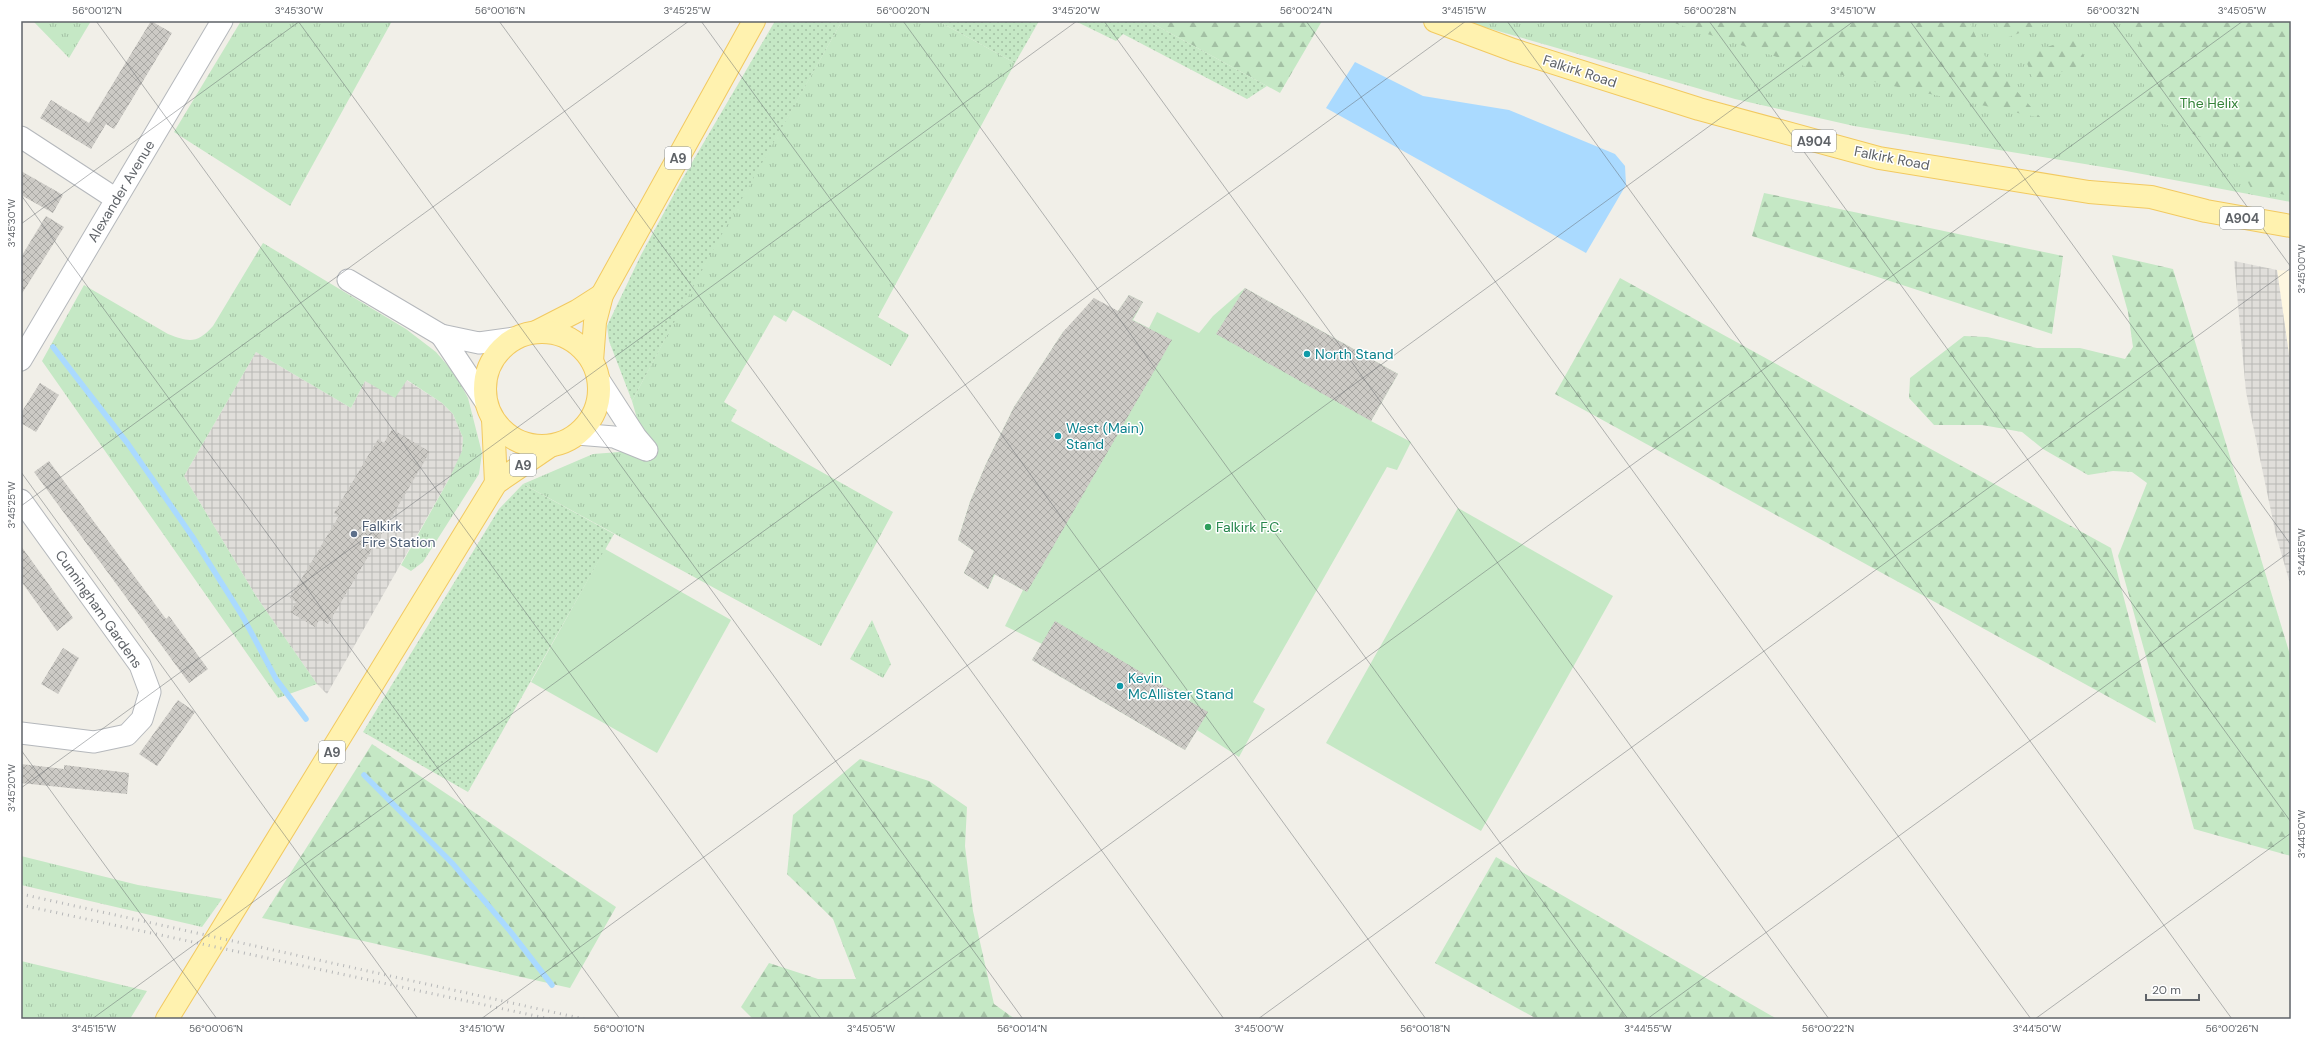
<svg xmlns="http://www.w3.org/2000/svg" width="2312" height="1040" font-family="'DM Sans',sans-serif">
<style>
.commercial{fill:#fef7e0}
.industrial{fill:url(#industrial-grid)}
.grass{fill:url(#grass-tufts)}
.forest{fill:url(#forest-firs)}
.garden{fill:url(#garden-dots)}
.pitch{fill:#c5e8c5}
.water{fill:#aadaff}
.lines{fill:none;stroke-linecap:round;stroke-linejoin:round}
.stream{stroke:#aadaff;stroke-width:5.5}
.building{fill:url(#building-cross-hatch)}
.minor-casing{stroke:#b5b8bc;stroke-width:23}
.primary-casing{stroke:#f2c960;stroke-width:24}
.minor{stroke:#fff;stroke-width:21}
.primary{stroke:#fff2af;stroke-width:22}
.rail{stroke:#b6b7b8;stroke-width:3;stroke-dasharray:1 5;stroke-linecap:butt}
.ticks{fill:none;stroke:#5f6368;stroke-width:1;stroke-opacity:0.45}
.culture-dot{fill:#0f9aa8;stroke:#fff;stroke-width:1.5}
.leisure-dot{fill:#2e9e5b;stroke:#fff;stroke-width:1.5}
.service-dot{fill:#5c6f8a;stroke:#fff;stroke-width:1.5}
.labels{text-anchor:middle;stroke-width:3;stroke-linejoin:round;paint-order:stroke}
.shield{fill:#fff;stroke:#8f9295;stroke-width:1}
.shield-label{font-size:13px;font-weight:bold;fill:#5f6368}
.street-label{font-size:14px;fill:#5f6368;stroke:#fff}
.park-label{font-size:14px;fill:#348238;stroke:#fff}
.culture-label{font-size:14px;fill:#0d838f;stroke:#fff;text-anchor:start}
.service-label{font-size:14px;fill:#4e5e75;stroke:#fff;text-anchor:start}
.leisure-label{font-size:14px;fill:#27864d;stroke:#fff;text-anchor:start}
.neatline{fill:none;stroke:#5f6368;stroke-width:1.5}
.ticks-label{font-size:10px;text-anchor:middle;fill:#5f6368}
</style>
<defs>
<pattern id="industrial-grid" width="8" height="8" patternUnits="userSpaceOnUse"><rect width="8" height="8" fill="#e0deda"/><path d="M0 4h8M4 0v8" fill="none" stroke="#b9b8b5"/></pattern>
<pattern id="grass-tufts" width="24" height="20" patternUnits="userSpaceOnUse"><rect width="24" height="20" fill="#c5e8c5"/><path d="M3 7l-1-3M5 7V3M7 7l1-3M15 17l-1-3M17 17v-4M19 17l1-3" fill="none" stroke="#a3c0a4"/></pattern>
<pattern id="forest-firs" width="22" height="20" patternUnits="userSpaceOnUse"><rect width="22" height="20" fill="#c5e8c5"/><path d="M5 1l3.5 6h-7zM16 11l3.5 6h-7z" fill="#a3c0a4"/></pattern>
<pattern id="garden-dots" width="8" height="8" patternUnits="userSpaceOnUse"><rect width="8" height="8" fill="#c5e8c5"/><path d="M2 2h.1M6 6h.1" fill="none" stroke="#a3c0a4" stroke-width="1.8" stroke-linecap="round"/></pattern>
<pattern id="building-cross-hatch" width="8" height="8" patternUnits="userSpaceOnUse"><rect width="8" height="8" fill="#cccac5"/><path d="M0 0l8 8M0 8l8-8" fill="none" stroke="#a9a8a4"/></pattern>
</defs>
<rect width="100%" height="100%" fill="#f1efe8"/>
<path class="commercial" d="M 2277,270 L 2291,271 L 2291,369 Z"/>
<g class="industrial">
<path d="M 2234,261 L 2277,270 L 2291,369 L 2291,587 L 2276,535 L 2246,392 Z"/>
<path d="M 256,352 L 351,408 L 365,381 L 406,380 L 442,403 L 453,414 L 463,438 L 462,451 L 459,461 L 327,694 L 317,684 L 256,596 L 184,476 Z"/>
</g>
<g class="grass">
<path d="M 33,21 L 91,21 L 69,58 Z"/>
<path d="M 241,21 L 392,21 L 290,206 L 174,132 Z"/>
<path d="M 842,21 L 938,21 L 1015,63 L 878,317 L 909,335 L 891,366 L 793,310 L 786,322 L 774,315 L 724,402 L 737,410 L 731,421 L 893,512 L 821,646 L 523,484 L 593,454 L 646,450 L 632,401 L 715,245 Z"/>
<path d="M 1463,21 L 2291,21 L 2291,202 L 2121,170 L 1854,126 L 1735,99 Z"/>
<path d="M 263,243 L 406,329 L 436,352 L 455,374 L 468,398 L 482,453 L 479,474 L 423,562 L 411,571 L 401,565 L 449,479 L 462,451 L 463,438 L 453,414 L 442,403 L 407,380 L 395,398 L 365,381 L 351,408 L 256,352 L 184,476 L 256,596 L 317,684 L 278,698 L 42,361 L 84,285 L 168,334 C 189,342 197,344 213,326 Z"/>
<path d="M 872,620 L 891,664 L 883,678 L 850,659 Z"/>
<path d="M 21,856 L 138,885 L 222,899 L 202,927 L 21,885 Z"/>
<path d="M 21,961 L 147,991 L 130,1019 L 21,1019 Z"/>
</g>
<g class="forest">
<path d="M 1148,21 L 1322,21 L 1280,93 Z"/>
<path d="M 1668,21 L 1969,21 L 1984,55 L 2041,118 L 1810,68 Z"/>
<path d="M 1996,21 L 2053,21 L 2003,39 Z"/>
<path d="M 2133,21 L 2291,21 L 2291,196 L 2251,188 L 2239,165 L 2216,142 L 2164,124 L 2146,100 L 2139,42 Z"/>
<path d="M 2076,37 L 2086,63 L 2034,82 L 2024,55 Z"/>
<path d="M 1764,193 L 2063,256 L 2052,334 L 1752,236 Z"/>
<path d="M 2112,255 L 2173,269 L 2291,658 L 2291,856 L 2194,829 L 2118,556 L 2147,483 L 2132,472 L 2113,471 L 2088,475 L 2043,449 L 2022,432 L 1982,425 L 1934,425 L 1909,398 L 1910,378 L 1964,336 L 1987,337 L 2037,348 L 2080,348 L 2125,359 L 2133,347 L 2128,312 Z"/>
<path d="M 1620,278 L 2111,548 L 2156,723 L 1555,394 Z"/>
<path d="M 372,744 L 616,907 L 570,988 L 262,918 Z"/>
<path d="M 860,759 L 929,781 L 967,807 L 965,846 L 973,911 L 994,1004 L 1015,1019 L 753,1019 L 741,1007 L 769,963 L 818,979 L 856,979 L 833,919 L 787,874 L 793,815 Z"/>
<path d="M 1496,857 L 1777,1019 L 1537,1019 L 1435,963 Z"/>
</g>
<g class="garden">
<path d="M 775,21 L 842,21 L 713,250 L 632,401 L 609,341 L 607,326 L 641,255 L 680,183 Z"/>
<path d="M 938,21 L 1039,21 L 1015,63 Z"/>
<path d="M 1075,21 L 1148,21 L 1267,86 L 1247,99 L 1123,34 L 1116,41 Z"/>
<path d="M 523,484 L 614,534 L 468,792 L 363,732 L 499,509 Z"/>
</g>
<g class="pitch">
<path d="M 1245,288 L 1398,374 L 1371,421 L 1411,442 L 1397,470 L 1387,467 L 1253,702 L 1265,709 L 1239,757 L 1197,730 L 1185,750 L 1032,660 L 1042,644 L 1005,626 L 1023,590 L 995,574 L 988,589 L 964,573 L 974,551 L 958,540 L 970,502 L 986,464 L 1014,407 L 1063,332 L 1118,311 L 1129,295 L 1143,302 L 1133,320 L 1149,328 L 1157,312 L 1199,333 L 1213,316 Z"/>
<path d="M 1458,508 L 1613,596 L 1481,831 L 1326,743 Z"/>
<path d="M 605,549 L 731,620 L 657,753 L 531,682 Z"/>
</g>
<path class="water" d="M 1355,62 L 1423,96 L 1509,110 L 1615,154 L 1625,166 L 1626,185 L 1586,253 L 1326,108 Z"/>
<g class="lines">
<g class="stream">
<path d="M 53,347 L 128,444 L 192,536 L 243,617 L 276,679 L 306,719"/>
<path d="M 364,775 L 453,864 L 510,931 L 552,985"/>
</g>
</g>
<g class="building">
<path d="M 151,21 L 172,33 L 114,129 L 106,124 L 91,149 L 40,118 L 51,100 L 89,123 Z"/>
<path d="M 21,171 L 63,195 L 53,213 L 21,195 Z"/>
<path d="M 46,216 L 64,227 L 21,295 L 21,257 Z"/>
<path d="M 1245,288 L 1398,374 L 1371,421 L 1216,334 Z"/>
<path d="M 1129,295 L 1143,302 L 1132,320 L 1172,340 L 1027,592 L 994,574 L 988,589 L 964,573 L 974,551 L 958,540 L 970,502 L 986,464 L 1014,407 L 1063,332 L 1094,298 L 1118,311 Z"/>
<path d="M 40,383 L 59,395 L 36,432 L 21,423 L 21,413 Z"/>
<path d="M 392,429 L 430,452 L 328,624 L 320,619 L 315,627 L 290,612 L 296,602 L 290,598 L 339,516 L 334,513 L 378,439 L 384,443 Z"/>
<path d="M 49,461 L 166,619 L 169,616 L 208,669 L 189,683 L 34,472 Z"/>
<path d="M 21,546 L 73,618 L 57,631 L 21,581 Z"/>
<path d="M 1055,621 L 1208,712 L 1185,750 L 1032,660 Z"/>
<path d="M 63,648 L 79,658 L 58,694 L 41,684 Z"/>
<path d="M 178,700 L 195,712 L 157,766 L 139,754 Z"/>
<path d="M 21,764 L 64,769 L 64,765 L 129,773 L 127,794 L 21,783 Z"/>
</g>
<g class="lines">
<g class="minor-casing">
<g id="minor">
<path d="M 21,137 L 116,199"/>
<path d="M 348,280 L 441,335"/>
<path d="M 21,360 L 222,21"/>
<path d="M 599,380 L 636,437 L 647,450"/>
<path d="M 485,401 L 441,335 L 479,343 L 514,338"/>
<path d="M 577,434 L 614,437 L 646,450"/>
<path d="M 21,500 L 140,665 L 150,692 L 142,719 L 127,735 L 94,742 L 21,733"/>
</g>
</g>
<g class="primary-casing">
<g id="primary">
<path d="M 1435,21 L 1513,50 L 1699,109 L 1879,158 L 2089,192 L 2151,197 L 2206,211 L 2291,226"/>
<path d="M 538,331 L 577,311 L 602,295"/>
<circle cx="542" cy="389" r="57"/>
<path d="M 592,361 L 595,322 L 602,295 L 754,21"/>
<path d="M 493,419 L 496,483"/>
<path d="M 167,1019 L 496,483 L 550,446"/>
</g>
</g>
<use href="#minor" class="minor"/>
<use href="#primary" class="primary"/>
<g class="rail">
<path d="M 21,894 L 584,1019"/>
<path d="M 21,905 L 550,1019"/>
</g>
</g>
<path class="ticks" d="M 96,21 L 821,1019M 298,21 L 1023,1019M 499,21 L 1224,1019M 701,21 L 1426,1019M 903,21 L 1628,1019M 1104,21 L 1829,1019M 1306,21 L 2031,1019M 1507,21 L 2232,1019M 1709,21 L 2291,822M 1910,21 L 2291,545M 2112,21 L 2291,267M 21,195 L 620,1019M 21,224 L 300,21M 21,472 L 418,1019M 21,506 L 689,21M 21,750 L 217,1019M 21,788 L 1077,21M 92,1019 L 1466,21M 481,1019 L 1854,21M 869,1019 L 2243,21M 1258,1019 L 2291,268M 1647,1019 L 2291,551M 2035,1019 L 2291,833"/>
<g class="culture-dot">
<circle cx="1307" cy="354" r="4"/>
<circle cx="1058" cy="436" r="4"/>
<circle cx="1120" cy="686" r="4"/>
</g>
<circle class="leisure-dot" cx="1208" cy="527" r="4"/>
<circle class="service-dot" cx="354" cy="534" r="4"/>
<g class="labels">
<g class="shield">
<rect x="1792" y="130" width="44" height="22" rx="3"/>
<rect x="665" y="147" width="26" height="22" rx="3"/>
<rect x="2220" y="207" width="44" height="22" rx="3"/>
<rect x="510" y="454" width="26" height="22" rx="3"/>
<rect x="319" y="741" width="26" height="22" rx="3"/>
</g>
<g class="shield-label">
<text x="1814" y="146">A904</text>
<text x="678" y="163">A9</text>
<text x="2242" y="223">A904</text>
<text x="523" y="470">A9</text>
<text x="332" y="757">A9</text>
</g>
<g class="street-label">
<text transform="translate(1580 71) rotate(18)" y="5">Falkirk Road</text>
<text transform="translate(1892 158) rotate(11)" y="5">Falkirk Road</text>
<text transform="translate(121 191) rotate(-59)" y="5">Alexander Avenue</text>
<text transform="translate(99 609) rotate(55)" y="5">Cunningham Gardens</text>
</g>
<g class="park-label">
<text x="2209" y="108">The Helix</text>
</g>
<g class="culture-label">
<text x="1315" y="359">North Stand</text>
<text x="1066" y="433">West (Main)<tspan x="1066" dy="16">Stand</tspan></text>
<text x="1128" y="683">Kevin<tspan x="1128" dy="16">McAllister Stand</tspan></text>
</g>
<g class="service-label">
<text x="362" y="531">Falkirk<tspan x="362" dy="16">Fire Station</tspan></text>
</g>
<g class="leisure-label">
<text x="1216" y="532">Falkirk F.C.</text>
</g>
</g>
<rect width="2312" height="1040" fill="none" stroke="#ffffff" stroke-width="44"/>
<path d="M2146 994v6h53v-6" fill="none" stroke="#5f6368" stroke-width="2"/>
<text x="2152" y="994" font-size="12" fill="#5f6368" stroke="#ffffff" stroke-width="3" paint-order="stroke">20 m</text>
<rect x="22" y="22" width="2268" height="996" class="neatline"/>
<g class="ticks-label">
<text x="97" y="14">56°00'12"N</text>
<text x="299" y="14">3°45'30"W</text>
<text x="500" y="14">56°00'16"N</text>
<text x="687" y="14">3°45'25"W</text>
<text x="903" y="14">56°00'20"N</text>
<text x="1076" y="14">3°45'20"W</text>
<text x="1306" y="14">56°00'24"N</text>
<text x="1464" y="14">3°45'15"W</text>
<text x="1710" y="14">56°00'28"N</text>
<text x="1853" y="14">3°45'10"W</text>
<text x="2113" y="14">56°00'32"N</text>
<text x="2242" y="14">3°45'05"W</text>
<text transform="translate(11 223) rotate(-90)" y="4">3°45'30"W</text>
<text transform="translate(2301 269) rotate(-90)" y="4">3°45'00"W</text>
<text transform="translate(11 505) rotate(-90)" y="4">3°45'25"W</text>
<text transform="translate(2301 552) rotate(-90)" y="4">3°44'55"W</text>
<text transform="translate(11 788) rotate(-90)" y="4">3°45'20"W</text>
<text transform="translate(2301 834) rotate(-90)" y="4">3°44'50"W</text>
<text x="94" y="1032">3°45'15"W</text>
<text x="216" y="1032">56°00'06"N</text>
<text x="482" y="1032">3°45'10"W</text>
<text x="619" y="1032">56°00'10"N</text>
<text x="871" y="1032">3°45'05"W</text>
<text x="1022" y="1032">56°00'14"N</text>
<text x="1259" y="1032">3°45'00"W</text>
<text x="1425" y="1032">56°00'18"N</text>
<text x="1648" y="1032">3°44'55"W</text>
<text x="1828" y="1032">56°00'22"N</text>
<text x="2037" y="1032">3°44'50"W</text>
<text x="2232" y="1032">56°00'26"N</text>
</g>
</svg>
